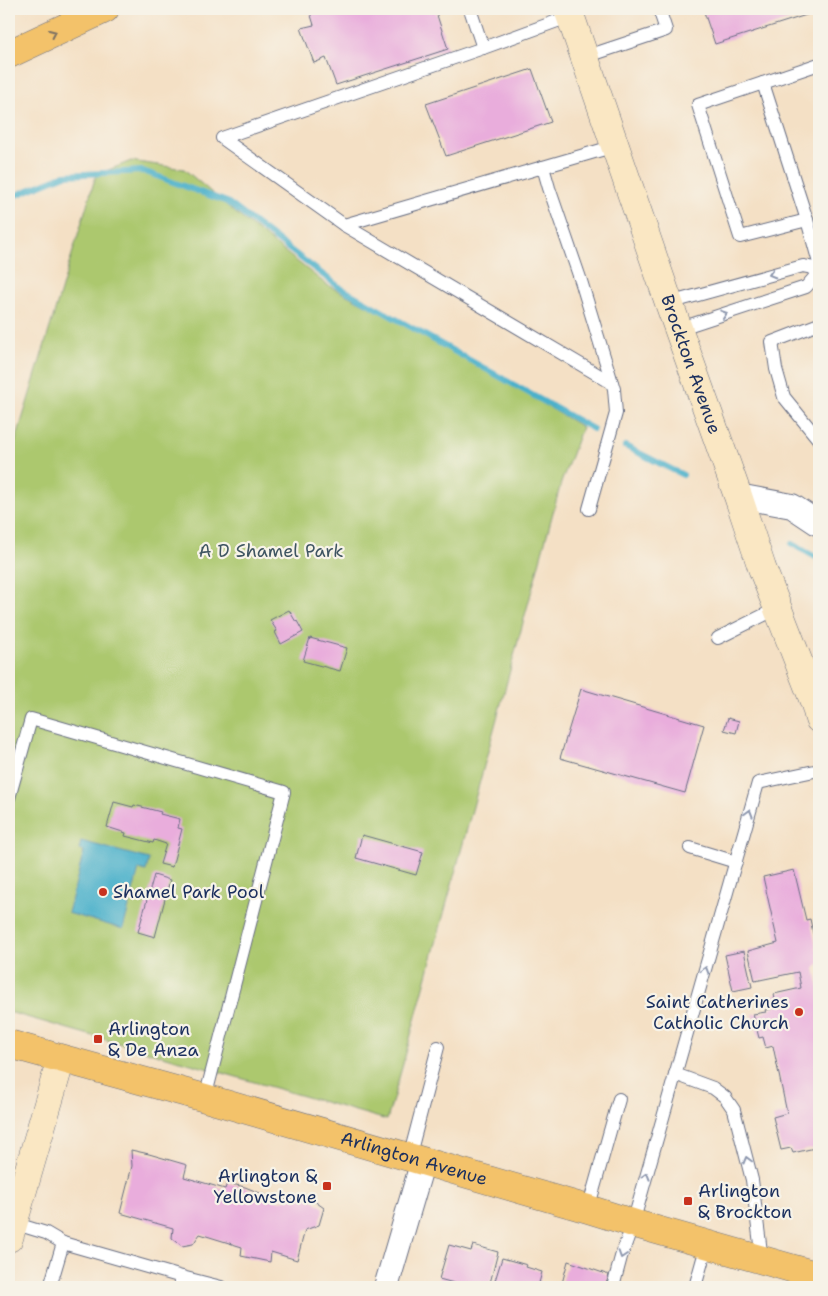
<svg xmlns="http://www.w3.org/2000/svg" width="828" height="1296" font-family="'Shantell Sans',sans-serif">
<style>
.green{fill:#acc86e;stroke:#647c66}
.water{fill:#4cb1cb;stroke:#347094}
.lines{fill:none;stroke-linecap:round;stroke-linejoin:round}
.stream{stroke:#4cb1cb;stroke-width:6}
.building{fill:#e9addc}
.lane-casing{stroke:#676d82;stroke-width:14}
.street-casing{stroke:#676d82;stroke-width:26}
.secondary-casing{stroke:#676d82;stroke-width:29}
.primary-casing{stroke:#676d82;stroke-width:29}
.highway-casing{stroke:#676d82;stroke-width:29}
.lane{stroke:#fff;stroke-width:12}
.street{stroke:#fff;stroke-width:24}
.secondary{stroke:#fae7c3;stroke-width:28}
.primary{stroke:#f3c26a;stroke-width:28}
.highway{stroke:#f3c26a;stroke-width:28}
.oneway{stroke:#7c7163}
.oneway2{stroke:#8d97ae}
.poi-dot{fill:#c8321e;stroke:#f7f3e8;stroke-width:2}
.labels{text-anchor:middle;stroke-width:4.5;stroke-linejoin:round;paint-order:stroke}
.street-label{font-size:18px;fill:#1b2f5e;stroke:#f7f3e8}
.park-label{font-size:18px;fill:#3f5562;stroke:#f7f3e8}
.poi-label{font-size:18px;fill:#1b2f5e;stroke:#f7f3e8;text-anchor:start}
</style>
<rect width="100%" height="100%" fill="#f7f3e8"/>
<filter id="ink" filterUnits="userSpaceOnUse"><feTurbulence type="fractalNoise" baseFrequency=".02" numOctaves="2"/><feDisplacementMap in="SourceGraphic" scale="10" xChannelSelector="R" yChannelSelector="G"/><feConvolveMatrix kernelMatrix="1 2 1 2 8 2 1 2 1" color-interpolation-filters="sRGB"/></filter>
<filter id="wash" filterUnits="userSpaceOnUse"><feTurbulence type="fractalNoise" baseFrequency=".0096" numOctaves="4" result="noise"/><feDisplacementMap in="SourceGraphic" scale="20" xChannelSelector="R" yChannelSelector="G"/><feGaussianBlur stdDeviation="1.12" result="paint"/><feColorMatrix in="noise" values="0 0 0 0 0 0 0 0 0 0 0 0 0 0 0 0 0 1.4 0 .05"/><feComposite in="paint" operator="in"/></filter>
<g filter="url(#wash)">
<rect width="100%" height="100%" fill="#f4e0c5"/>
<path class="green" d="M 131,161 L 184,169 L 238,215 L 327,285 L 452,349 L 582,427 L 561,483 L 403,1064 L 387,1120 L 9,1012 L 9,463 L 96,175 Z"/>
<path class="water" d="M 81,841 L 149,859 L 146,871 L 139,869 L 123,929 L 68,913 L 84,851 L 79,850 Z"/>
<g class="lines">
<g class="stream">
<path d="M 9,198 L 65,175 L 143,171 L 227,202 L 339,287 L 593,429"/>
<path d="M 625,446 L 683,475"/>
<path d="M 792,544 L 819,559"/>
</g>
</g>
<g id="blocks">
<g class="building">
<path d="M 309,9 L 435,9 L 448,49 L 336,85 L 326,58 L 314,63 L 301,28 L 314,25 Z"/>
<path d="M 703,9 L 819,9 L 819,11 L 715,44 Z"/>
<path d="M 532,69 L 551,122 L 446,156 L 426,104 Z"/>
<path d="M 289,610 L 296,622 L 297,621 L 303,632 L 281,644 L 275,632 L 277,631 L 270,620 Z"/>
<path d="M 310,638 L 347,648 L 340,671 L 303,661 Z"/>
<path d="M 581,689 L 704,725 L 685,793 L 560,758 Z"/>
<path d="M 728,718 L 739,721 L 736,733 L 724,730 Z"/>
<path d="M 114,802 L 133,807 L 134,805 L 161,812 L 160,814 L 180,819 L 178,828 L 182,829 L 172,867 L 160,864 L 166,844 L 154,840 L 153,843 L 125,836 L 126,833 L 107,827 Z"/>
<path d="M 362,835 L 423,852 L 416,875 L 356,858 Z"/>
<path d="M 794,870 L 806,920 L 810,919 L 819,960 L 819,964 L 816,965 L 817,967 L 815,968 L 819,989 L 819,1147 L 793,1153 L 791,1148 L 781,1150 L 773,1117 L 787,1113 L 773,1046 L 766,1048 L 763,1037 L 759,1038 L 753,1014 L 766,1012 L 765,1010 L 771,1009 L 771,1007 L 776,1006 L 774,994 L 801,988 L 798,972 L 755,981 L 748,951 L 778,943 L 763,877 Z"/>
<path d="M 154,875 L 170,880 L 155,937 L 138,932 Z"/>
<path d="M 744,951 L 752,987 L 733,991 L 725,955 Z"/>
<path d="M 131,1150 L 149,1154 L 187,1165 L 184,1177 L 225,1189 L 227,1183 L 245,1187 L 280,1201 L 306,1195 L 324,1208 L 319,1225 L 305,1230 L 297,1260 L 271,1252 L 270,1262 L 241,1256 L 242,1247 L 200,1234 L 193,1244 L 182,1246 L 172,1238 L 173,1228 L 120,1213 L 132,1166 Z"/>
<path d="M 449,1245 L 471,1251 L 473,1245 L 498,1252 L 489,1287 L 469,1287 L 439,1279 Z"/>
<path d="M 502,1258 L 527,1265 L 526,1267 L 542,1272 L 539,1283 L 541,1283 L 539,1287 L 493,1287 Z"/>
<path d="M 568,1261 L 609,1275 L 605,1287 L 561,1287 Z"/>
</g>
</g>
</g>
<g filter="url(#ink)">
<use href="#blocks" fill-opacity="0" stroke="#676d82" stroke-width="1"/>
<g class="lines">
<g class="lane-casing">
<g id="lane">
<path d="M 470,9 L 483,48 L 571,16"/>
<path d="M 483,48 L 222,138 L 344,225 L 543,167"/>
<path d="M 585,57 L 666,30 L 659,9"/>
<path d="M 819,64 L 698,105 L 740,237 L 807,220 L 819,263"/>
<path d="M 763,83 L 807,220"/>
<path d="M 344,225 L 612,383"/>
<path d="M 669,303 L 803,266 L 819,269"/>
<path d="M 819,324 L 772,342 L 776,369 L 784,397 L 819,440"/>
<path d="M 678,329 L 806,287 L 819,272"/>
<path d="M 589,509 L 616,413 L 614,389 L 581,281 L 549,188 L 543,167 L 615,146"/>
<path d="M 718,638 L 778,608"/>
<path d="M 9,798 L 31,719 L 284,792 L 205,1098"/>
<path d="M 690,848 L 736,862"/>
<path d="M 675,1074 L 713,1088 L 725,1097 L 734,1110 L 752,1180 L 762,1260"/>
<path d="M 409,1158 L 438,1047"/>
<path d="M 588,1209 L 619,1099"/>
<path d="M 13,1223 L 46,1233 L 63,1243 L 50,1287"/>
<path d="M 63,1243 L 182,1277"/>
<path d="M 180,1287 L 182,1277 L 221,1287"/>
<path d="M 613,1287 L 621,1257 L 633,1223 L 758,783 L 819,770"/>
<path d="M 695,1287 L 707,1244"/>
</g>
</g>
<g class="street-casing">
<g id="street">
<path d="M 738,496 L 792,506 L 819,524"/>
<path d="M 386,1287 L 423,1161"/>
</g>
</g>
<g class="secondary-casing">
<g id="secondary">
<path id="s1" d="M 568,9 L 669,303 L 738,496 L 762,568 L 815,704 L 819,719"/>
<path d="M 9,1238 L 61,1059"/>
</g>
</g>
<g class="primary-casing">
<g id="primary">
<path id="s2" d="M 9,1044 L 205,1098 L 588,1209 L 639,1225 L 819,1276"/>
</g>
</g>
<g class="highway-casing">
<path id="highway" d="M 9,54 L 105,9"/>
</g>
<use href="#lane" class="lane"/>
<use href="#street" class="street"/>
<use href="#secondary" class="secondary"/>
<use href="#primary" class="primary"/>
<use href="#highway" class="highway"/>
</g>
<defs><path id="oneway-chevron" d="M-2-3.5L2.5 0L-2 3.5" fill="none" stroke-width="1.6" stroke-linecap="round" stroke-linejoin="round" transform="scale(1.25)"/></defs>
<use class="oneway" href="#oneway-chevron" transform="translate(53 33) rotate(-25)"/>
<g class="oneway2">
<use href="#oneway-chevron" transform="translate(772 274) rotate(164)"/>
<use href="#oneway-chevron" transform="translate(724 314) rotate(-18)"/>
<use href="#oneway-chevron" transform="translate(749 813) rotate(-74)"/>
<use href="#oneway-chevron" transform="translate(705 970) rotate(-74)"/>
<use href="#oneway-chevron" transform="translate(747 1160) rotate(-105)"/>
<use href="#oneway-chevron" transform="translate(646 1176) rotate(-74)"/>
<use href="#oneway-chevron" transform="translate(622 1255) rotate(108)"/>
</g>
</g>
<g class="poi-dot">
<circle cx="103" cy="892" r="5"/>
<circle cx="799" cy="1012" r="5"/>
<rect x="93" y="1034" width="10" height="10" rx="2.5"/>
<rect x="322" y="1181" width="10" height="10" rx="2.5"/>
<rect x="683" y="1196" width="10" height="10" rx="2.5"/>
</g>
<g class="labels">
<g class="street-label">
<text dy="6" stroke="none"><textPath href="#s1" startOffset="376">Brockton Avenue</textPath></text>
<text dy="6" stroke="none"><textPath href="#s2" startOffset="421">Arlington Avenue</textPath></text>
</g>
<g class="park-label">
<text x="271" y="557">A D Shamel Park</text>
</g>
<g class="poi-label">
<text x="113" y="898">Shamel Park Pool</text>
<text x="789" y="1008" text-anchor="end">Saint Catherines<tspan x="789" dy="21">Catholic Church</tspan></text>
<text x="108" y="1035">Arlington<tspan x="108" dy="21">&amp; De Anza</tspan></text>
<text x="317" y="1182" text-anchor="end">Arlington &amp;<tspan x="317" dy="21">Yellowstone</tspan></text>
<text x="698" y="1197">Arlington<tspan x="698" dy="21">&amp; Brockton</tspan></text>
</g>
</g>
<rect width="828" height="1296" fill="none" stroke="#f7f3e8" stroke-width="30"/>
</svg>
